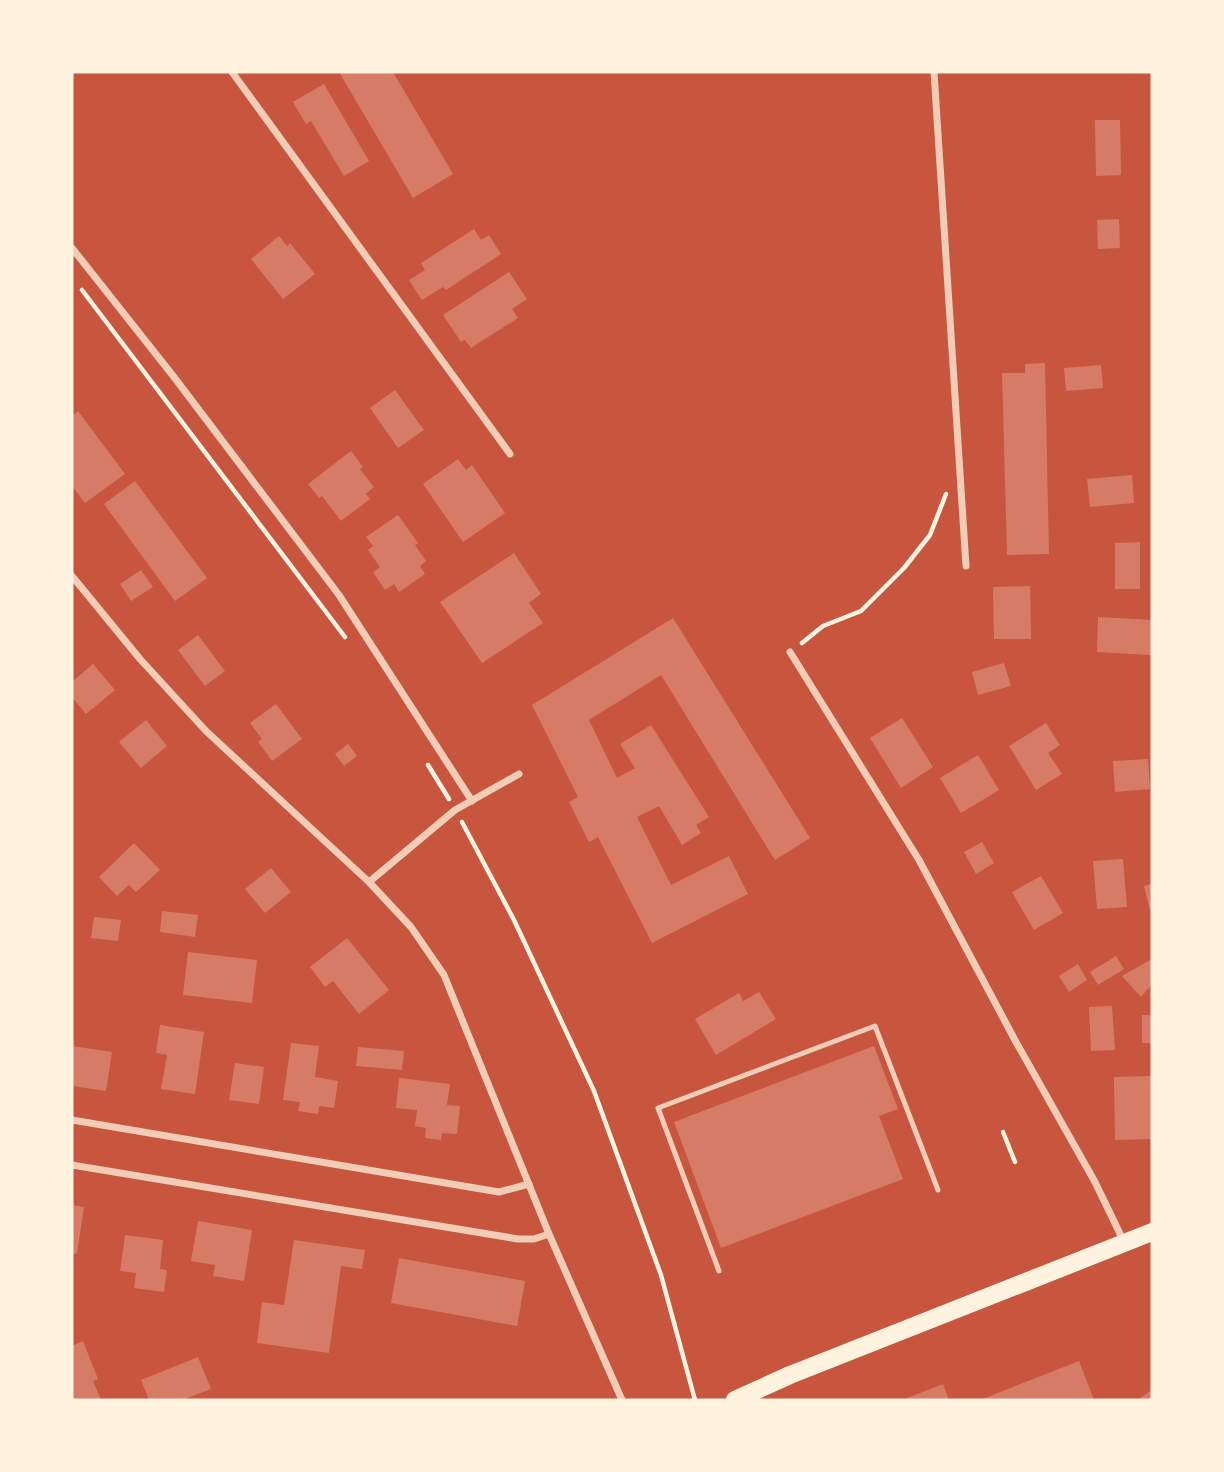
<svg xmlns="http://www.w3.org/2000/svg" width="1224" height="1472" font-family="'DejaVu Sans',sans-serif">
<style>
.building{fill:#d67c66}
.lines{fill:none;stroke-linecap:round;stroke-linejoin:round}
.path{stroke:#fff3e0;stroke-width:4.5}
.service{stroke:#f1ccb7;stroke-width:5}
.minor{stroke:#f1ccb7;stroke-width:7}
.primary{stroke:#fff3e0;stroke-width:18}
</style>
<rect width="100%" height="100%" fill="#c8553d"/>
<g class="building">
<path d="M 339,72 L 393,72 L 453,174 L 413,198 Z"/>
<path d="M 324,84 L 369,161 L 344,176 L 311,121 L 306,124 L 293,102 Z"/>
<path d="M 1095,120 L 1120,120 L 1121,175 L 1096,176 Z"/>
<path d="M 1119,219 L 1120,248 L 1098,249 L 1097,220 Z"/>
<path d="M 474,229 L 481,240 L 489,235 L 501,254 L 446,290 L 443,287 L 422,300 L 409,280 L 425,270 L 421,263 Z"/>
<path d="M 279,236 L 287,246 L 290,243 L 315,274 L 283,299 L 251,259 Z"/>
<path d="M 509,272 L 527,299 L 512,309 L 518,318 L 471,348 L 465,340 L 461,342 L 443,315 Z"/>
<path d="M 1045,363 L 1049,554 L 1007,555 L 1002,373 L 1025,373 L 1025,364 Z"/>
<path d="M 1101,365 L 1103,388 L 1066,391 L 1064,368 Z"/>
<path d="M 395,390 L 424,430 L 398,448 L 370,408 Z"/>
<path d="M 78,411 L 125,474 L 85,503 L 72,486 L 72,416 Z"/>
<path d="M 351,451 L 363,467 L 360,469 L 374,487 L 366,494 L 370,499 L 341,521 L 322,496 L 319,498 L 308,484 Z"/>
<path d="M 458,459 L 466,470 L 472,465 L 505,513 L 463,542 L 423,484 Z"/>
<path d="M 1132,475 L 1134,503 L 1090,507 L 1087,479 Z"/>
<path d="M 135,481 L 207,578 L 175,601 L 104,504 Z"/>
<path d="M 398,515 L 418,543 L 415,545 L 426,561 L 420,566 L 425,574 L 399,592 L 394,584 L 385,590 L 373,572 L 380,567 L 368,550 L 373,546 L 366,537 Z"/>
<path d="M 1140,542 L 1140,589 L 1115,589 L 1115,543 Z"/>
<path d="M 514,553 L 541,594 L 529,603 L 543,623 L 482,663 L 440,602 Z"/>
<path d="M 141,570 L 153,587 L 131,601 L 120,584 Z"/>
<path d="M 1030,586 L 1031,639 L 994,639 L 993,587 Z"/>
<path d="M 1098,617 L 1152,620 L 1151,655 L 1097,652 Z"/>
<path d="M 673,618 L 810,838 L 775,860 L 661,675 L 589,720 L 617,778 L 635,768 L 620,744 L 651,725 L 709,817 L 696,825 L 701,833 L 682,845 L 659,806 L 637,817 L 671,885 L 729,856 L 748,894 L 652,943 L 598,837 L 589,842 L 569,802 L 578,797 L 532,705 Z"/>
<path d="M 198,635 L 225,671 L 205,686 L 178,650 Z"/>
<path d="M 1004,663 L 1011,686 L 978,695 L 972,672 Z"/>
<path d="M 93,664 L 115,690 L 86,714 L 72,697 L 72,682 Z"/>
<path d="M 276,704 L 302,739 L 272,761 L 258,742 L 262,739 L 250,723 Z"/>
<path d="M 902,718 L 933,767 L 901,788 L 870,738 Z"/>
<path d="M 146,720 L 167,746 L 141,768 L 119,742 Z"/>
<path d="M 1046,723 L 1060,745 L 1048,753 L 1062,774 L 1036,790 L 1009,746 Z"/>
<path d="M 348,744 L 357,756 L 344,766 L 335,754 Z"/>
<path d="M 978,755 L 999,790 L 961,813 L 940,778 Z"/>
<path d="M 1148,759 L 1150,789 L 1115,792 L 1113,761 Z"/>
<path d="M 982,842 L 994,863 L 976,874 L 964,852 Z"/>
<path d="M 134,843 L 160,870 L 136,892 L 129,885 L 117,896 L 99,877 Z"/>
<path d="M 1123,859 L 1127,907 L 1097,909 L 1093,861 Z"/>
<path d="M 271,868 L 291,892 L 265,913 L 245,889 Z"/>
<path d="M 1041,876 L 1063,913 L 1034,930 L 1012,892 Z"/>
<path d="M 1152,884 L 1152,914 L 1151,914 L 1144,886 Z"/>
<path d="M 162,911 L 198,915 L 195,937 L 160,932 Z"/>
<path d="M 94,917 L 121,920 L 118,941 L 91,938 Z"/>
<path d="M 347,938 L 389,990 L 359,1014 L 333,981 L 325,987 L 310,967 Z"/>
<path d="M 188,952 L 257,960 L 252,1003 L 183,995 Z"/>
<path d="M 1116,956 L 1124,969 L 1098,985 L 1090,972 Z"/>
<path d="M 1152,959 L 1152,984 L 1141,997 L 1122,976 Z"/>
<path d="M 1078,964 L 1087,980 L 1069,992 L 1059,976 Z"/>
<path d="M 759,992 L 776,1019 L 716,1055 L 695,1019 L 739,993 L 743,1001 Z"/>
<path d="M 1112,1006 L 1115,1050 L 1091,1051 L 1089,1007 Z"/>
<rect x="1142" y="1015" width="10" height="28"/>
<path d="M 160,1025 L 204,1032 L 195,1094 L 161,1089 L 167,1055 L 156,1053 Z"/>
<path d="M 291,1043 L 319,1046 L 315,1077 L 338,1081 L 334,1108 L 319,1106 L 318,1114 L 298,1111 L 300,1102 L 283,1100 Z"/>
<path d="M 72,1046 L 112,1052 L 106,1091 L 72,1086 Z"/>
<path d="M 874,1046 L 898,1109 L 879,1116 L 903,1179 L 721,1248 L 674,1122 Z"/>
<path d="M 358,1047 L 404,1051 L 402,1070 L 356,1066 Z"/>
<path d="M 235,1063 L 264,1067 L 259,1104 L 229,1100 Z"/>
<path d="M 1152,1076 L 1152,1139 L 1115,1140 L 1114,1077 Z"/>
<path d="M 399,1078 L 450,1084 L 447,1105 L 460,1106 L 457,1134 L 442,1133 L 441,1140 L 425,1138 L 426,1128 L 415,1126 L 417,1110 L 396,1108 Z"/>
<path d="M 72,1205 L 84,1207 L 77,1254 L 72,1253 Z"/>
<path d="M 198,1221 L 252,1230 L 244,1281 L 213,1276 L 215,1265 L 191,1261 Z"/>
<path d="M 125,1235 L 163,1240 L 160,1269 L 167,1270 L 164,1292 L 134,1288 L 136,1273 L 120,1271 Z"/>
<path d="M 294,1240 L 365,1250 L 362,1269 L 341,1266 L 329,1353 L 257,1343 L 262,1302 L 284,1305 Z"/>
<path d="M 399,1258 L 525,1281 L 517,1326 L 391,1303 Z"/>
<path d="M 83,1341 L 98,1379 L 93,1381 L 101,1400 L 72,1400 L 72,1346 Z"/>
<path d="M 198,1357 L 211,1389 L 182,1400 L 149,1400 L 141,1380 Z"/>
<path d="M 1079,1361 L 1094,1400 L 980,1400 Z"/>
<path d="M 943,1384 L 949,1400 L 902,1400 Z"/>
<path d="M 1152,1390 L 1152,1400 L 1137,1400 Z"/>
</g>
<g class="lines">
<g class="path">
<path d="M 82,290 L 345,637"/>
<path d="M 802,643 L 823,626 L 861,611 L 904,568 L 930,535 L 946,494"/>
<path d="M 428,765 L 449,799"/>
<path d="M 462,822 L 514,920 L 594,1091 L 661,1275 L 695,1400"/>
<path d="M 1003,1132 L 1015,1162"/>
</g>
<path class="service" d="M 719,1271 L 658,1108 L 875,1026 L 938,1190"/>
<g class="minor">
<path d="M 232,72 L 510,454"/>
<path d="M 934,72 L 966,566"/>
<path d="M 72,248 L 174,377 L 339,595 L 472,801"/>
<path d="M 72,576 L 140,659 L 206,731 L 369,882 L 411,927 L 444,975 L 549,1234 L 622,1400"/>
<path d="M 790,652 L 919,860 L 1016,1042 L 1095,1182 L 1124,1242"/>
<path d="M 369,882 L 455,810 L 519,774"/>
<path d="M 72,1120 L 499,1192 L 529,1184"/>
<path d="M 72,1165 L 518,1239 L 534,1239 L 549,1234"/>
</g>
<path class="primary" d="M 735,1400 L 790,1375 L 1152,1232"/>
</g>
<rect width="1224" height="1472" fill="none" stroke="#fff3e0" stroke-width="147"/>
</svg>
